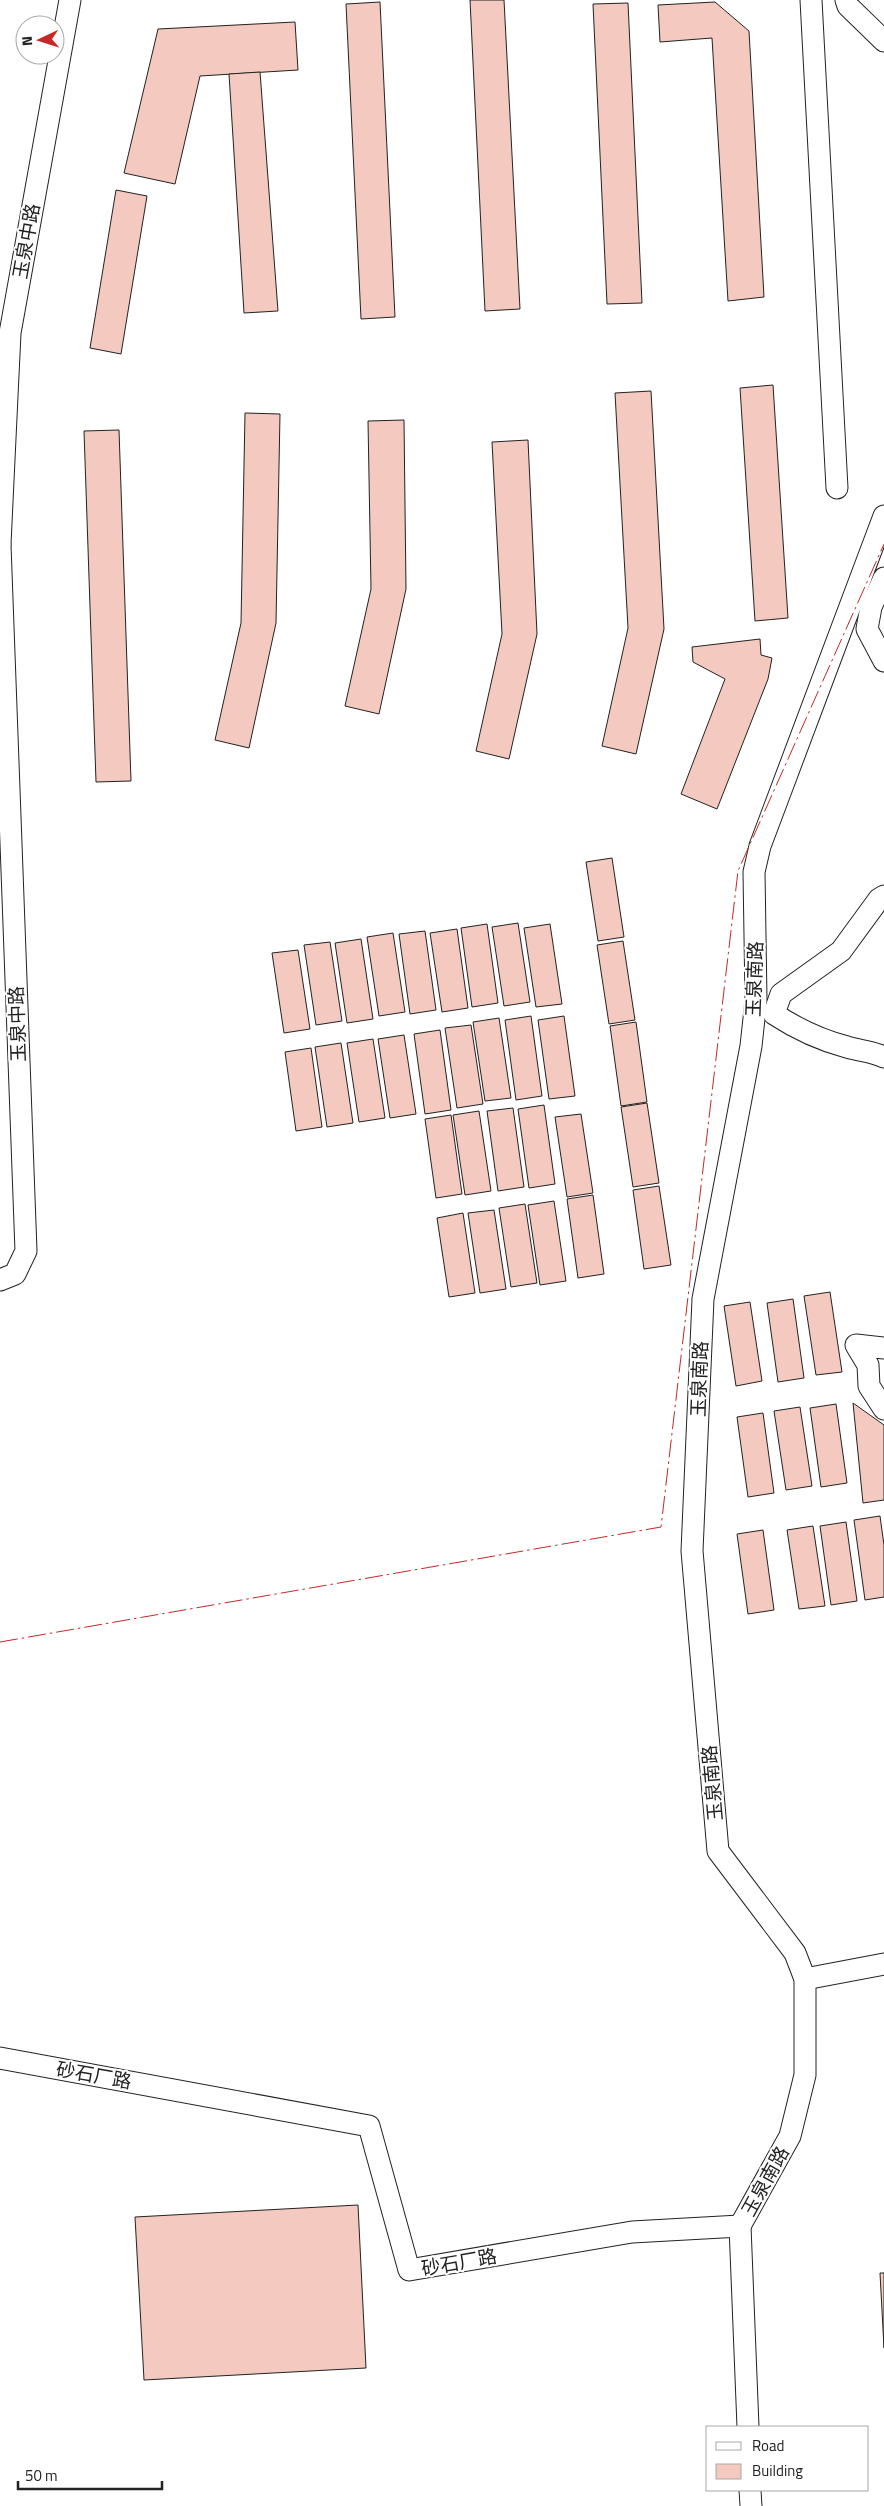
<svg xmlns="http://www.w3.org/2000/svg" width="884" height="2506" font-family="'Titillium Web','Noto Sans SC',sans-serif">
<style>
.building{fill:#f3c9c0;stroke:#222}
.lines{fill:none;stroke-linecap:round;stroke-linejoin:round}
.minor-casing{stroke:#222;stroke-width:23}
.minor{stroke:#fff;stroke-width:21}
.power{stroke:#c62828;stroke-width:1;stroke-dasharray:18 4 2.5 4;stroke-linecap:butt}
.labels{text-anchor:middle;stroke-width:4;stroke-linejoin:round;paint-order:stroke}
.street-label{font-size:19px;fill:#222;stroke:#fff}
</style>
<rect width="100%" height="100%" fill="#fff"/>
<g class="building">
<path d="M 470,0 L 504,0 L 520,309 L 485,311 Z"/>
<path d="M 380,2 L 395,317 L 361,319 L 346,4 Z"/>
<path d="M 715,2 L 749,31 L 764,297 L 728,301 L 712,38 L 660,42 L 658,5 Z"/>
<path d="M 628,3 L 642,303 L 607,304 L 593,4 Z"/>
<path d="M 295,22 L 298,70 L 200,76 L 175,184 L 124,173 L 158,29 Z"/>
<path d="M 260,72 L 278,311 L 244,313 L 229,74 Z"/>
<path d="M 116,190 L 147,196 L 121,354 L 90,348 Z"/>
<path d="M 773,385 L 788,618 L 755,621 L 740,388 Z"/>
<path d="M 651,391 L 664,629 L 636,754 L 602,746 L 628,628 L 615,393 Z"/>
<path d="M 245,413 L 280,414 L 276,623 L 249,748 L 215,740 L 241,623 Z"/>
<path d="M 404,420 L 406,589 L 379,714 L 345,706 L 371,589 L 368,421 Z"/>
<path d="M 119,430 L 131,781 L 96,782 L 84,431 Z"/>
<path d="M 528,440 L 537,634 L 509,759 L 476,751 L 502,634 L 492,442 Z"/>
<path d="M 760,639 L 761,655 L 772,658 L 768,679 L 717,809 L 681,794 L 725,679 L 693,662 L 692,647 Z"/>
<path d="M 612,858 L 624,937 L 598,941 L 586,862 Z"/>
<path d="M 518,923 L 530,1002 L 504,1006 L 492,927 Z"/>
<path d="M 487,924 L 498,1003 L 472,1007 L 461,928 Z"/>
<path d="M 550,924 L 562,1004 L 536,1007 L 524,928 Z"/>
<path d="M 457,929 L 468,1008 L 442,1012 L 430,933 Z"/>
<path d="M 425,931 L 436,1010 L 410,1014 L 399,934 Z"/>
<path d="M 393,933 L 405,1012 L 379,1016 L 367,937 Z"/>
<path d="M 361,939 L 373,1019 L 347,1023 L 335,943 Z"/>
<path d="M 623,941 L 635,1020 L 609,1024 L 597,945 Z"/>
<path d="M 330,942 L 342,1021 L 316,1025 L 304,945 Z"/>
<path d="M 298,950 L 310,1029 L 284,1033 L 272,953 Z"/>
<path d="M 531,1016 L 542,1096 L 516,1100 L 505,1020 Z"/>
<path d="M 564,1016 L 575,1096 L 549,1099 L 538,1020 Z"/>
<path d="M 499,1018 L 511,1098 L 485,1101 L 473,1022 Z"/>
<path d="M 636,1022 L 647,1102 L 621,1106 L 610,1026 Z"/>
<path d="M 471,1025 L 483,1104 L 457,1108 L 445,1028 Z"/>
<path d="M 440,1030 L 451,1110 L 425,1114 L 414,1034 Z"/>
<path d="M 404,1035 L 416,1114 L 390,1118 L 378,1039 Z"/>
<path d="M 373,1039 L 385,1118 L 359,1122 L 347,1043 Z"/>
<path d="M 341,1043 L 353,1123 L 327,1127 L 315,1047 Z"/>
<path d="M 311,1048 L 322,1127 L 296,1131 L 285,1052 Z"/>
<path d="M 647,1103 L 659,1183 L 633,1187 L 621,1107 Z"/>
<path d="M 544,1105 L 555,1184 L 529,1188 L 518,1109 Z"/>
<path d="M 513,1108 L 524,1187 L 498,1191 L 487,1111 Z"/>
<path d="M 479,1111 L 491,1191 L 465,1195 L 453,1115 Z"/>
<path d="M 581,1114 L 593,1193 L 567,1197 L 555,1117 Z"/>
<path d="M 451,1115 L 462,1194 L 436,1198 L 425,1119 Z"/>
<path d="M 659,1186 L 671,1265 L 644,1269 L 633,1190 Z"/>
<path d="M 593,1195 L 604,1274 L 578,1278 L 567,1199 Z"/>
<path d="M 554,1201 L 566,1281 L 540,1285 L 528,1205 Z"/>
<path d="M 525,1204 L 537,1283 L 511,1287 L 499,1208 Z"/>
<path d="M 494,1210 L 506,1289 L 480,1293 L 468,1213 Z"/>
<path d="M 463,1213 L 475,1293 L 449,1297 L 437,1218 Z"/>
<path d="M 830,1292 L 842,1372 L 816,1375 L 804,1296 Z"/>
<path d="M 793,1299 L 804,1378 L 778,1382 L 767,1303 Z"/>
<path d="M 750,1302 L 762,1381 L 736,1386 L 724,1306 Z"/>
<path d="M 853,1403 L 884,1425 L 884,1500 L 863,1503 Z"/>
<path d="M 836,1404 L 847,1483 L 821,1487 L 810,1408 Z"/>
<path d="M 800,1407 L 812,1486 L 786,1490 L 774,1411 Z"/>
<path d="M 763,1413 L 774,1493 L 748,1497 L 737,1417 Z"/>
<path d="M 880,1516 L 884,1545 L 884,1597 L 865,1600 L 854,1520 Z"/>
<path d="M 846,1522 L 857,1601 L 831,1605 L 820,1526 Z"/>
<path d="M 813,1526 L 825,1606 L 799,1609 L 787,1530 Z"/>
<path d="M 763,1530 L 774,1610 L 748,1614 L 737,1534 Z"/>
<path d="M 358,2205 L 366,2368 L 144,2380 L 135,2217 Z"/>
<path d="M 880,2273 L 884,2273 L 884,2348 Z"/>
</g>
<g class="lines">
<g class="minor-casing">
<g id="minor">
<path d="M 811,0 L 837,488"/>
<path d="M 846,0 L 848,6 L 884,41"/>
<path d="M 0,544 L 10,333 L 70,0"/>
<path d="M 0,545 L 26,1251 L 15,1274 L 0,1280"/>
<path d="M 884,578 L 871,607 L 867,629 L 884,661"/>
<path d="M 884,896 L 879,899 L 841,951 L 781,994 L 774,1014 C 797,1029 820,1040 847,1047 C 860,1051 871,1051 884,1057"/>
<path d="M 884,1348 L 856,1345 L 868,1365 L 869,1386 L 884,1409"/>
<path d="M 805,1979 L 884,1964"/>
<path d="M 0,2058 L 369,2126 L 409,2270 L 632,2232 L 740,2226 L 748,2427"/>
<path d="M 740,2226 L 790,2136 L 805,2075 L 805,1979 L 795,1953 L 718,1851 L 692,1551 L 703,1299 L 751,1046 L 756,1000 L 754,872 L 760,846 L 884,516"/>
<path d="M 750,2490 L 751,2506"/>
</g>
</g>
<use href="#minor" class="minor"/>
<path class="power" d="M 0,1642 L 661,1527 L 738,871 L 884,544"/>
</g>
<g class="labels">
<g class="street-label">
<text transform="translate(26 241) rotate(-80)" y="7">玉泉中路</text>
<text transform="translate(754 979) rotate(-88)" y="7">玉泉南路</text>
<text transform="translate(17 1024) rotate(-92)" y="7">玉泉中路</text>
<text transform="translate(699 1379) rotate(-88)" y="7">玉泉南路</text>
<text transform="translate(712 1783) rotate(-95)" y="7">玉泉南路</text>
<text transform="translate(94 2075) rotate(10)" y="7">砂石厂路</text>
<text transform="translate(765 2181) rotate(-61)" y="7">玉泉南路</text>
<text transform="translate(459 2262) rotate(-10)" y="7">砂石厂路</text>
</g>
</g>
<rect x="706" y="2426" width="162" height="65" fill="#ffffff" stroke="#a7a7a7"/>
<rect x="716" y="2442" width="25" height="8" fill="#ffffff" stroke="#a7a7a7"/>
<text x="752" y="2451" font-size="15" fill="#222222">Road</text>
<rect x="716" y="2464" width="25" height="15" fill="#f3c9c0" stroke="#a7a7a7"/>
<text x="752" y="2476" font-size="15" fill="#222222">Building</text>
<g transform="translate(40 40) rotate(266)"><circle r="24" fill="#ffffff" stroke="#a7a7a7"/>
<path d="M0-4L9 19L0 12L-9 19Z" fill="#c62828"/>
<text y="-8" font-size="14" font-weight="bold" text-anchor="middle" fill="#222222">N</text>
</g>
<path d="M18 2481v8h144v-8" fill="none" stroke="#222222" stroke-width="2.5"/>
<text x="25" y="2481" font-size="15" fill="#222222" stroke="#ffffff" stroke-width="4" paint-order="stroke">50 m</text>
</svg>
